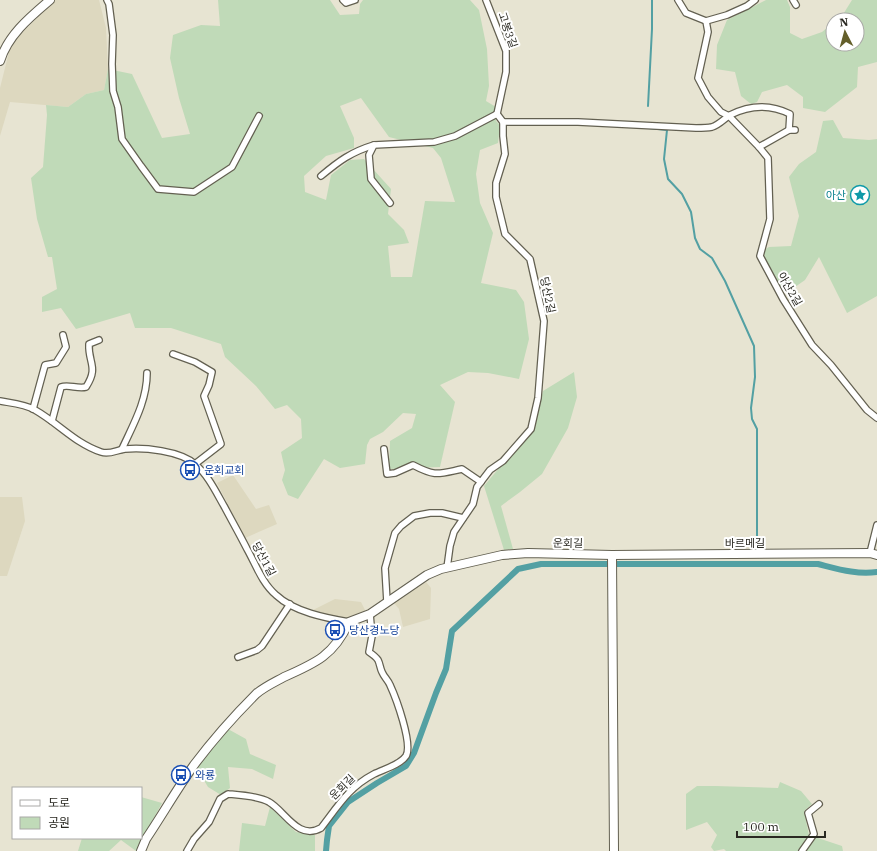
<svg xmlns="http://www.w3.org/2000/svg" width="877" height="851" font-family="'IBM Plex Serif','Noto Sans KR',serif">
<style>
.built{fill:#ddd8bf}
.green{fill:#c0dab8;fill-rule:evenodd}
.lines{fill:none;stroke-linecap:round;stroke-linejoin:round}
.stream{stroke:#53a0a3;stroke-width:2}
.canal{stroke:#53a0a3;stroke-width:6}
.street-casing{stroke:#636051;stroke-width:8}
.secondary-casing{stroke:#636051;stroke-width:10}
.street{stroke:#fff;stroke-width:5.5}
.secondary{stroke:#fff;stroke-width:8}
.labels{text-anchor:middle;stroke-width:4;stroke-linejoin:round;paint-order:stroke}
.street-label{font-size:11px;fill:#2a2922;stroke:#fff}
.culture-label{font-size:11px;fill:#0d838f;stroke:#fff;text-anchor:end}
.transit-label{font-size:11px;fill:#164399;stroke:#fff;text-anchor:start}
</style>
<rect width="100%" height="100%" fill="#e7e4d2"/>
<g class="built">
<path d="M 55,0 L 99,0 L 106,28 L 108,69 L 104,90 L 86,94 L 68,107 L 10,102 L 0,136 L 0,88 L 11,44 Z"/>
<path d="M 233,475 L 256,509 L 269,505 L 277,524 L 245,538 L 217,483 Z"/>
<path d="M 0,497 L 22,497 L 25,521 L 7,576 L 0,576 Z"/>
<path d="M 426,582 L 431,588 L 430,619 L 403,627 L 399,609 L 394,603 Z"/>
<path d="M 335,599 L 361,602 L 366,612 L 349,618 L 331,616 L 313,610 Z"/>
</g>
<g class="green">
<path d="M 218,0 L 330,0 L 340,15 L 359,14 L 360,4 L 363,0 L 470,0 L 479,10 L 487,49 L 489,86 L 486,101 L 496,107 L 496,121 L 500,125 L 498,143 L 480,150 L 476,174 L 480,203 L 493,233 L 481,283 L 516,290 L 524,302 L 529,339 L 519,379 L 488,373 L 468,372 L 440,385 L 455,402 L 440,467 L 389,469 L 390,441 L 412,428 L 416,414 L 403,413 L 383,432 L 370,439 L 367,445 L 365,464 L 340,468 L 324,459 L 298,499 L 288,495 L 282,480 L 285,470 L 281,452 L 302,438 L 301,419 L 287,405 L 275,409 L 256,386 L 225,357 L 221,344 L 171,328 L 135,328 L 130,313 L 76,329 L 61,308 L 42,312 L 42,297 L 57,289 L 52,257 L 48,257 L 37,219 L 31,178 L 43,167 L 47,115 L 46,105 L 68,107 L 86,94 L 104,90 L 108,69 L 132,74 L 162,138 L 190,134 L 179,98 L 170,58 L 173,35 L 201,25 L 220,26 ZM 361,98 L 389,137 L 433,148 L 441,158 L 455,202 L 425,201 L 412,277 L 391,277 L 388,246 L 409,243 L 404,230 L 388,214 L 391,189 L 364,159 L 350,160 L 331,175 L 326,200 L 305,192 L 304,176 L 326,156 L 354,148 L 354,138 L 340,106 Z"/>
<path d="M 766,0 L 787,0 L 790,7 L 790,33 L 802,39 L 822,32 L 833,23 L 833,44 L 857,44 L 857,20 L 837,20 L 842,16 L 852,0 L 877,0 L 877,62 L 858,67 L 857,87 L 825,112 L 803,108 L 803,97 L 787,85 L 762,92 L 757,102 L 751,104 L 741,96 L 735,72 L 716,69 L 717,45 L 727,20 Z"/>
<path d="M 833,120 L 843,138 L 869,140 L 877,139 L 877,296 L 847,313 L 819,257 L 805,280 L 795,287 L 781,289 L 765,263 L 764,250 L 769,247 L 791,246 L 799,216 L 789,177 L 799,164 L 816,152 L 823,121 Z"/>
<path d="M 574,372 L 577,397 L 568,428 L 542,474 L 520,492 L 501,506 L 513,549 L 504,550 L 484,486 L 535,425 L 543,391 Z"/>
<path d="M 228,729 L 246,739 L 250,754 L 276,765 L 273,779 L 252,769 L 228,767 L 230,788 L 221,795 L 208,787 L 196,767 Z"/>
<path d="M 780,782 L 801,791 L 812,804 L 804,811 L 809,835 L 842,846 L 843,851 L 726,851 L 724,849 L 714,851 L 711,847 L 717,835 L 707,822 L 686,830 L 686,794 L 697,786 L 716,786 L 778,788 Z"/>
<path d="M 141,797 L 162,803 L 136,851 L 121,840 L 109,851 L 78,851 L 82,838 L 141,838 Z"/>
<path d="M 270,807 L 296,832 L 315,835 L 315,851 L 239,851 L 242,823 L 265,826 Z"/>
</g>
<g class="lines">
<g class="stream">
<path d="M 648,106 L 652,29 L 652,0"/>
<path d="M 649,128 L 667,130 L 664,159 L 668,179 L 682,194 L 691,212 L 695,238 L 700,249 L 712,258 L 725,281 L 754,346 L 755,377 L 751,408 L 752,419 L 757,429 L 757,548"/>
</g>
<path class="canal" d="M 326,851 L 327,840 L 329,826 L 348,802 L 377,783 L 406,766 L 414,753 L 436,693 L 446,669 L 452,631 L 518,569 L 541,564 L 818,564 C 838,569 857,575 877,572"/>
<g class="street-casing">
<g id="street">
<path d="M 107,0 L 109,4 L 113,35 L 112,64 L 113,91 L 118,107 L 122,139 L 141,166 L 158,189 L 194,192 L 232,167 L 259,116"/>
<path d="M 343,0 L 346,3 L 355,0"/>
<path d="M 486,0 L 506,51 L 506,72 L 497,114"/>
<path d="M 678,0 L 686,13 L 706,21 L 727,15 L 747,6 L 755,0"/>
<path d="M 793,0 L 796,5"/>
<path d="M 706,21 L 708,32 L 698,78 L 708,97 L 721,112 L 729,116 L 759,147 L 789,130 L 795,130"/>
<path d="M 503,122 L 578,122 L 696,128 C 701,128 707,128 712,127 C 719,125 724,119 730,115 C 750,105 770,104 790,114 L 789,130"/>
<path d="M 759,147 L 768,158 L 770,219 L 760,256 L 783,299 L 812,345 L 831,365 L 867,410 L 877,418"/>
<path d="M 321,176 C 339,161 351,152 374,145"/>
<path d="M 390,203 L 371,179 L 369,155 L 374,145 L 434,142 L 455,136 L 497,114"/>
<path d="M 173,354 L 195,362 L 212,372 L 209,385 L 204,396 L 221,444 L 195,464"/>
<path d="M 0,401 C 11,403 25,404 35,410 C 58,423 76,444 101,452 C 110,455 116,450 125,449 C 144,447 180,451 195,464 C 208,475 216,492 224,506 C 232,521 240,535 247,549 C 256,565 262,583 276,595 C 294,612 326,618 349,622"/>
<path d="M 33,409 L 45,365 L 56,363 L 66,347 L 63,335"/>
<path d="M 52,421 L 61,387 C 68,384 77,389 86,387 C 99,367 88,363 89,344 L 99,340"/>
<path d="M 122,449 C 133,425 147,401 147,373"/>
<path d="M 384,449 L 387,474 L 395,473 L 413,465 C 436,477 438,474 462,469 L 481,482"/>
<path d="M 870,553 L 877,525"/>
<path d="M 447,568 L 450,546 L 454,532 L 473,504 L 477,487 L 490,470 L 503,461 L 531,429 L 538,398 L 544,321 L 530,259 L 505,234 L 496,197 L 496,183 L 505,154 L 503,136 L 503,122 L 497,114"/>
<path d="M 387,602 L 385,568 L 395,533 L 401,526 L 414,516 L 430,513 L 442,513 L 463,518"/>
<path d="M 238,657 L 257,650 L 262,646 L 290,604"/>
<path d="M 187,851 L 194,839 L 209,822 L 220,799 L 228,794 C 239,795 259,796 269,802 C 285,811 298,841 321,828 C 338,806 349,787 374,774 C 384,769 400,765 406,756 C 413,744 396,698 390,685 C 388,680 384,677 382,672 C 380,668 380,664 378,660 C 376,657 372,654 369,652 L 372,636 L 370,614"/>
<path d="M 802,851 L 814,834 L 808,813 L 819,804"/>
</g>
</g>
<g class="secondary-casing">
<g id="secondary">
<path d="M 0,61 C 8,35 30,17 50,0"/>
<path d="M 612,555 L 614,851"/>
<path d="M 141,851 L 146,839 C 162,815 177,789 194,765 C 212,741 234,716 256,694 C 264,687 275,682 284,677 C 316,663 334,655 349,622 L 370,614 L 427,575 L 441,569 L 502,555 L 528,553 L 612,555 L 870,553 L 877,555"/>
</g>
</g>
<use href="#street" class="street"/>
<use href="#secondary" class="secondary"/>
</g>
<defs>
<g id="sight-ring" transform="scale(1)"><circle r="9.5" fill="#fff" stroke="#0f9aa8" stroke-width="1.5"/><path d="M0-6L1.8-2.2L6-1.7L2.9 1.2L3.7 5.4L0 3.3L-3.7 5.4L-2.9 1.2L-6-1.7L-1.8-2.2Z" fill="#0f9aa8"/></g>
<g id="bus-ring" transform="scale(1)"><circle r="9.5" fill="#fff" stroke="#1a4fb4" stroke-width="1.5"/><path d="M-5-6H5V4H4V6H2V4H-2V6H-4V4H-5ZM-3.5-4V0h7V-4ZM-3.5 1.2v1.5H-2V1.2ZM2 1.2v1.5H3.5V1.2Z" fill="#1a4fb4"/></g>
</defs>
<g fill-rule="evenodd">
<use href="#sight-ring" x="860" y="195"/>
<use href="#bus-ring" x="190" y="470"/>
<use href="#bus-ring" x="335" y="630"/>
<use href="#bus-ring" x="181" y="775"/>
</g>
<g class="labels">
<g class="street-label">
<text transform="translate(508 30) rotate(71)" y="4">고봉3길</text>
<text transform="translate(790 289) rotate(60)" y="4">아산2길</text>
<text transform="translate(548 295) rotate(78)" y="4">당산2길</text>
<text transform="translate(568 543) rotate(1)" y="4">운회길</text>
<text x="745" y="547">바르메길</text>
<text transform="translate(264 559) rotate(62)" y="4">당산1길</text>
<text transform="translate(342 787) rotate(-45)" y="4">운회길</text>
</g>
<g class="culture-label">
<text x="846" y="199">아산</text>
</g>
<g class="transit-label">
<text x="204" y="474">운회교회</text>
<text x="349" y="634">당산경노당</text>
<text x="195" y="779">와룡</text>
</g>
</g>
<rect x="12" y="787" width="130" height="52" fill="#ffffff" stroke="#aaa9a7"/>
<rect x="20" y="800" width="20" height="6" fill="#ffffff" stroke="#aaa9a7"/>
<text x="48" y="807" font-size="12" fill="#2a2922">도로</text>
<rect x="20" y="817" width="20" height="12" fill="#c0dab8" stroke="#aaa9a7"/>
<text x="48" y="827" font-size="12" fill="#2a2922">공원</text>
<g transform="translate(845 32) rotate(354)"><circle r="19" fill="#ffffff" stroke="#aaa9a7"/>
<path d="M0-3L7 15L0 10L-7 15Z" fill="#645f2b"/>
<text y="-6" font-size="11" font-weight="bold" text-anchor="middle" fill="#2a2922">N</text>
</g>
<path d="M737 831v6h88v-6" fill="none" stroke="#2a2922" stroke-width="2"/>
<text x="743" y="831" font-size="12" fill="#2a2922" stroke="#ffffff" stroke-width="3" paint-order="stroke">100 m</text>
</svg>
